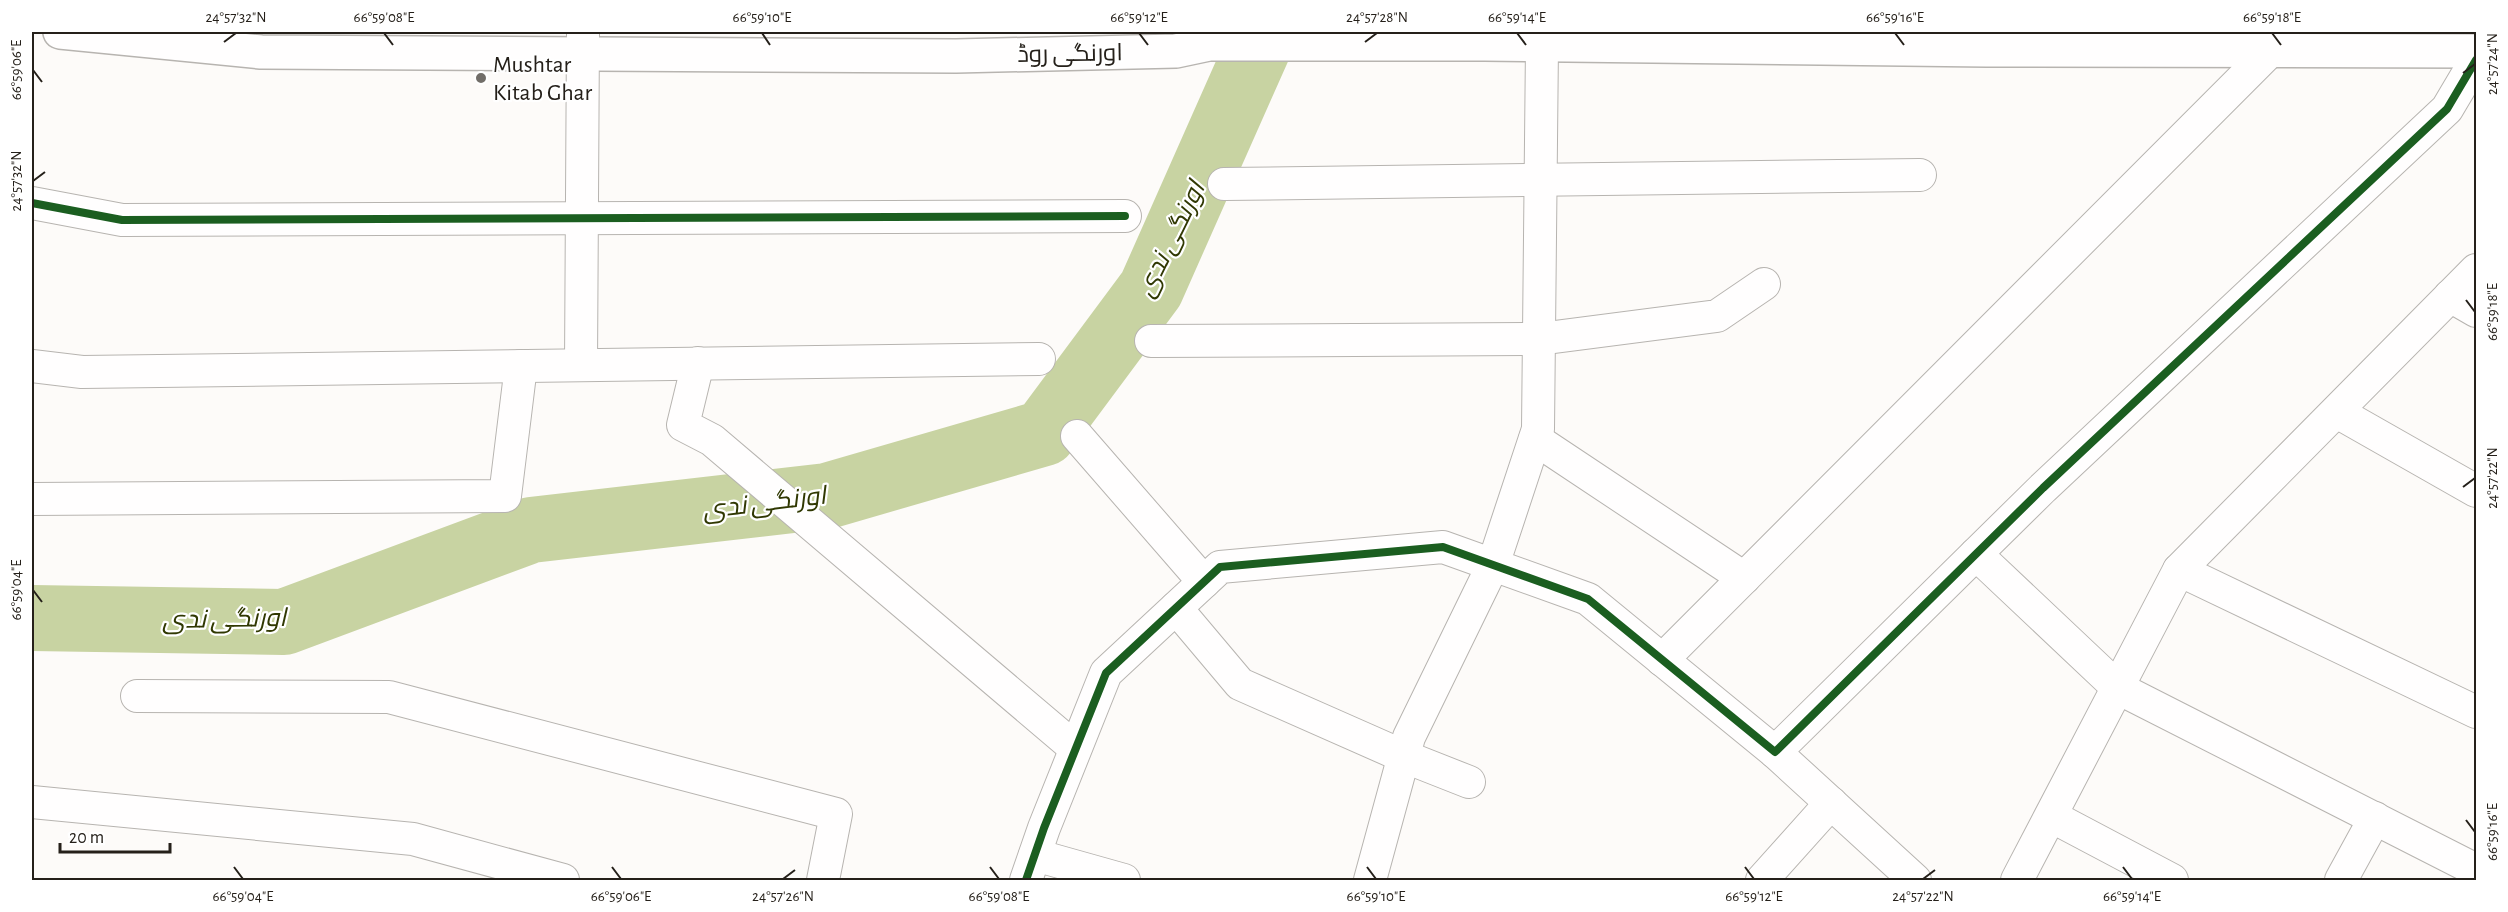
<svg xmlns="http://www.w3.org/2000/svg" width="2508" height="912" font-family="'Alegreya Sans',Cairo,sans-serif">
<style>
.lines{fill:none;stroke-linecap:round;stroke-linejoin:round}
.river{stroke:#c8d3a2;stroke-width:66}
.street-casing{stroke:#b7b4b0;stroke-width:34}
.primary-casing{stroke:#b7b4b0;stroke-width:36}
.street{stroke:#fffefe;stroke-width:32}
.primary{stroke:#fffefe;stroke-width:33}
.cycleway-casing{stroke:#fff;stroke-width:11}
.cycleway{stroke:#1b5e20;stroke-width:8}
.ticks{fill:none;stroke:#25201a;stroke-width:2}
.poi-dot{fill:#716d68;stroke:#fff;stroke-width:2}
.labels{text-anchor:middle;stroke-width:4.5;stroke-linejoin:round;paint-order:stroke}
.street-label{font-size:24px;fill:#25201a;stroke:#fff}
.poi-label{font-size:24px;fill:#25201a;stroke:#fff;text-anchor:start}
.water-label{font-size:26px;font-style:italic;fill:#303802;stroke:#fff}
.neatline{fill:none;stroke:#25201a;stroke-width:2}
.ticks-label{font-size:15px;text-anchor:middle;fill:#25201a}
</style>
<rect width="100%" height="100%" fill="#fdfbf9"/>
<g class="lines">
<path class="river" d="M 32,618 L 284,622 L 531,530 L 827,496 L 1044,433 L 1151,289 L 1265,32"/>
<g class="street-casing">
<g id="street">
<path d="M 1224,184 L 1920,175"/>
<path d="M 32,203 L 122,220 L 1125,216"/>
<path d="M 2450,296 L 2476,311"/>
<path d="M 1151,341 L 1539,339 L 1717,316 L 1764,284"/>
<path d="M 698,363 L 683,425 L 712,440 L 1075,748"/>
<path d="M 581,365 L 583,32"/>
<path d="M 32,366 L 82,372 L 1039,359"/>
<path d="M 2337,412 L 2476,491"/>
<path d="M 1077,436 L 1204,582"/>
<path d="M 1535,439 L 1744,578"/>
<path d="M 32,499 L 505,496 L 521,366"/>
<path d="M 1976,554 L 2118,688 L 2476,870"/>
<path d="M 2179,570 L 2476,712"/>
<path d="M 1176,608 L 1240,684 L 1403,756 L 1469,782"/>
<path d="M 1662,660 L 2270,51"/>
<path d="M 137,696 L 389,697 L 836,814 L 823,880"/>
<path d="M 1775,752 L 1915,880"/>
<path d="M 32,802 L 413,839 L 563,880"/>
<path d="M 2051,816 L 2172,880"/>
<path d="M 1035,855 L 1124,880"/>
<path d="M 1026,880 L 1044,828 L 1106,673 L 1220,567 L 1443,547 L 1588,599 L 1775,752 L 2043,488 L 2447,109 L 2476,60"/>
<path d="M 1370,880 L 1409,737 L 1493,565 L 1538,429 L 1542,45"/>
<path d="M 1762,880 L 1831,803"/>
<path d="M 2017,880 L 2179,570 L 2476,270"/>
<path d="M 2341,880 L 2375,818"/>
</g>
</g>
<g class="primary-casing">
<path id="primary" d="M 60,32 L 261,52 L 956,56 L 1176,51 L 1209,44 L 1484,44 L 1987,50 L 2476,51"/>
</g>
<use href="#street" class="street"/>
<use href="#primary" class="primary"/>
<g class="cycleway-casing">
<g id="cycleway">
<path d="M 32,203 L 122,220 L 1125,216"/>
<path d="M 1026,880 L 1044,828 L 1106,673 L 1220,567 L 1443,547 L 1588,599 L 1775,752 L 2043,488 L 2447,109 L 2476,60"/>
</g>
</g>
<use href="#cycleway" class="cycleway"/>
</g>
<path class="ticks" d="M 384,33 L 393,45M 762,33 L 770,45M 1139,33 L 1148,45M 1517,33 L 1526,45M 1895,33 L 1904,45M 2272,33 L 2281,45M 224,42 L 236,33M 1365,42 L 1377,33M 33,70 L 42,82M 2463,73 L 2475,64M 33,181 L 45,172M 2466,300 L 2475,312M 2463,487 L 2475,478M 33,590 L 42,602M 2466,820 L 2475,832M 234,867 L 243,879M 612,867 L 621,879M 990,867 L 999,879M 1367,867 L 1376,879M 1745,867 L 1754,879M 2123,867 L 2132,879M 783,879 L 795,870M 1923,879 L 1935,870"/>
<circle class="poi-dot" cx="481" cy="78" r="6"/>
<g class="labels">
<g class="street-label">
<text transform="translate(1070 53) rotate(-1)" y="8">اورنگی روڈ</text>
</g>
<g class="poi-label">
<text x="493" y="72">Mushtar<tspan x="493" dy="28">Kitab Ghar</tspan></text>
</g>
<g class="water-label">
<text transform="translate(1170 239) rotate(-64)" y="9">اورنگی ندی</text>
<text transform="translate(764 502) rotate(-7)" y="9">اورنگی ندی</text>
<text transform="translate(224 618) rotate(-1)" y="9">اورنگی ندی</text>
</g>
</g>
<rect width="2508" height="912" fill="none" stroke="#ffffff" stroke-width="66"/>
<path d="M60 843v9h110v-9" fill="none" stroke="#25201a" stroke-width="3"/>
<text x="69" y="843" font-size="18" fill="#25201a" stroke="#ffffff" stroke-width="4.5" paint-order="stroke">20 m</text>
<rect x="33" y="33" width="2442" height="846" class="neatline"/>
<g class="ticks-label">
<text x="236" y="22">24°57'32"N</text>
<text x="384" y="22">66°59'08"E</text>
<text x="762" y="22">66°59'10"E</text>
<text x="1139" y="22">66°59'12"E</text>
<text x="1377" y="22">24°57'28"N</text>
<text x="1517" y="22">66°59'14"E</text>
<text x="1895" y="22">66°59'16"E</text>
<text x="2272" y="22">66°59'18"E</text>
<text transform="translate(2492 64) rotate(-90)" y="5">24°57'24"N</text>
<text transform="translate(16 70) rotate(-90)" y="5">66°59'06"E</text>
<text transform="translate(16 181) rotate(-90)" y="5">24°57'32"N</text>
<text transform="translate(2492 312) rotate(-90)" y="5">66°59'18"E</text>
<text transform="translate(2492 478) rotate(-90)" y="5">24°57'22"N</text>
<text transform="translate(16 590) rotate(-90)" y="5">66°59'04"E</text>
<text transform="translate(2492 832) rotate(-90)" y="5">66°59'16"E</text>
<text x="243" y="901">66°59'04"E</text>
<text x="621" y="901">66°59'06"E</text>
<text x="783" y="901">24°57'26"N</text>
<text x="999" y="901">66°59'08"E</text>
<text x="1376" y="901">66°59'10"E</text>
<text x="1754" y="901">66°59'12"E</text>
<text x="1923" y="901">24°57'22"N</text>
<text x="2132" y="901">66°59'14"E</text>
</g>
</svg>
